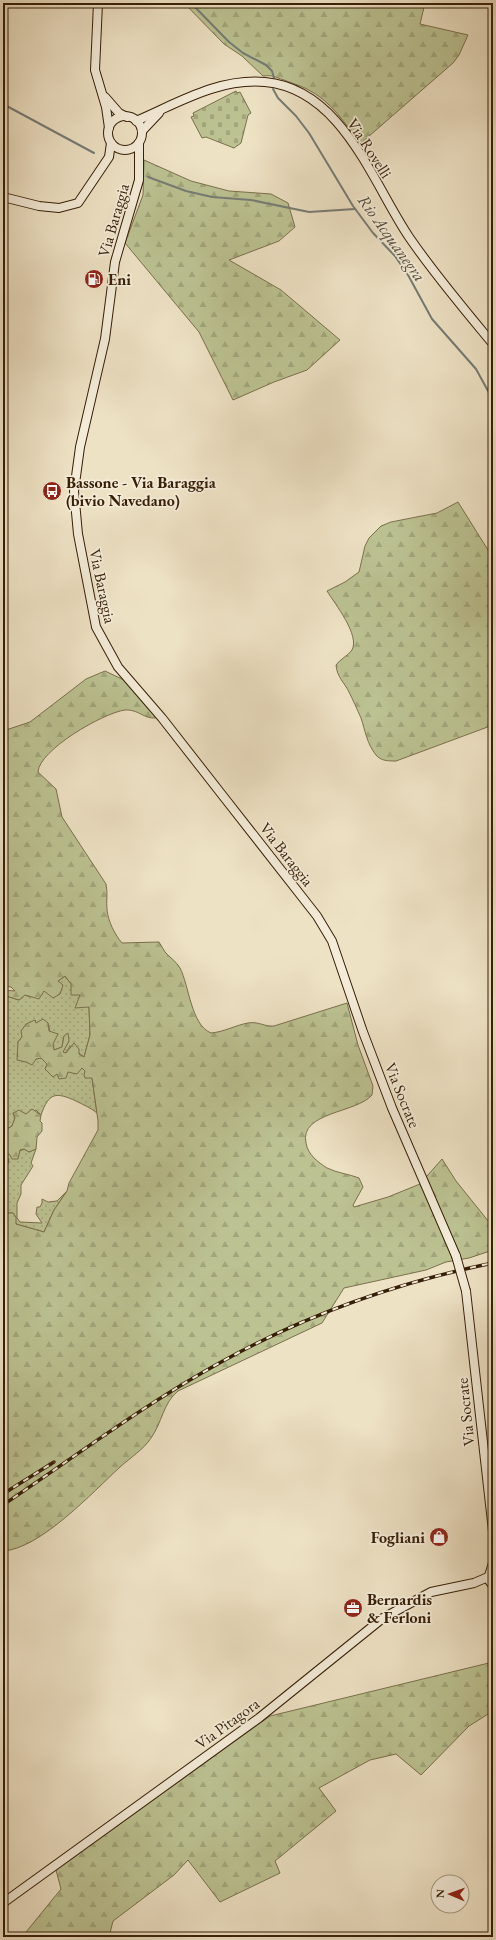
<svg xmlns="http://www.w3.org/2000/svg" width="496" height="1940" font-family="'EB Garamond',serif">
<style>
.green{fill:url(#green-dots);stroke:#7a704c}
.forest{fill:url(#forest-firs);stroke:#7a704c}
.cemetery{fill:url(#cemetery-stones);stroke:#7a704c}
.lines{fill:none;stroke-linecap:round;stroke-linejoin:round}
.stream{stroke:#767c76;stroke-width:2}
.secondary-casing{stroke:#371f07;stroke-width:10}
.secondary{stroke:#f4ecd9;stroke-width:8}
.rail-casing{stroke:#371f07;stroke-width:3.5}
.rail{stroke:#f4ecd9;stroke-width:2;stroke-dasharray:6;stroke-linecap:butt}
.secondary-bridge-casing{stroke:#371f07;stroke-width:10;stroke-linecap:butt}
.secondary-bridge{stroke:#f4ecd9;stroke-width:8}
.labels{text-anchor:middle;stroke-width:3.5;stroke-linejoin:round;paint-order:stroke}
.street-label{font-size:16px;fill:#371f07;stroke:#f4ecd9}
.poi-label{font-size:16px;font-weight:bold;fill:#371f07;stroke:#f4ecd9;text-anchor:start}
.water-label{font-size:17px;font-style:italic;fill:#564e3e;stroke:#f4ecd9}
</style>
<defs>
<pattern id="green-dots" width="8" height="8" patternUnits="userSpaceOnUse"><rect width="8" height="8" fill="#bcc292"/><path d="M2 2h.1M6 6h.1" fill="none" stroke="#a2a67c" stroke-width="1.8" stroke-linecap="round"/></pattern>
<pattern id="forest-firs" width="22" height="20" patternUnits="userSpaceOnUse"><rect width="22" height="20" fill="#bcc292"/><path d="M5 1l3.5 6h-7zM16 11l3.5 6h-7z" fill="#a2a67c"/></pattern>
<pattern id="cemetery-stones" width="16" height="16" patternUnits="userSpaceOnUse"><rect width="16" height="16" fill="#bcc292"/><path d="M2 7V4a2 2 0 0 1 4 0v3zM10 15v-3a2 2 0 0 1 4 0v3z" fill="#a2a67c"/></pattern>
</defs>
<rect width="100%" height="100%" fill="#eee2c5"/>
<filter id="stains"><feTurbulence type="fractalNoise" baseFrequency=".005" numOctaves="4"/><feColorMatrix values="0 0 0 0 .2 0 0 0 0 .09 0 0 0 0 .02 0 0 0 .5 -.17"/></filter>
<radialGradient id="worn" r=".72"><stop offset=".6" stop-color="#630" stop-opacity="0"/><stop offset="1" stop-color="#630" stop-opacity=".3"/></radialGradient>
<g class="green">
<path d="M 65,976 L 80,995 L 79,1000 L 89,1006 L 90,1035 L 84,1057 L 70,1046 L 66,1053 L 62,1052 L 69,1041 L 64,1036 L 62,1047 L 54,1050 L 48,1023 L 36,1023 L 35,1020 L 18,1042 L 19,1050 L 17,1055 L 36,1059 L 41,1058 L 58,1074 L 82,1067 L 92,1078 L 97,1113 C 91,1108 84,1105 76,1101 C 56,1092 49,1092 41,1115 L 36,1110 L 26,1114 L 13,1113 L 15,1118 L 12,1126 L 7,1129 L 3,1124 L 3,995 L 19,1000 L 25,995 L 30,997 L 44,991 Z"/>
<path d="M 3,1149 L 10,1155 L 24,1149 L 29,1152 L 36,1149 L 31,1163 L 33,1166 L 21,1185 L 21,1194 L 17,1203 L 17,1218 L 20,1222 L 42,1223 L 36,1214 L 37,1207 L 40,1207 L 42,1203 L 42,1199 L 48,1202 L 57,1201 L 67,1191 L 54,1210 L 44,1232 L 16,1224 L 13,1213 L 3,1213 L 3,1167 L 8,1164 L 9,1159 L 3,1157 Z"/>
</g>
<g class="forest">
<path d="M 184,3 L 352,3 L 365,5 L 367,3 L 425,3 L 420,24 L 468,35 L 459,55 L 453,63 L 360,144 C 345,123 331,101 307,89 C 299,85 291,83 284,80 C 274,77 274,75 263,76 L 242,56 L 224,44 Z"/>
<path d="M 144,160 L 191,181 L 229,191 L 271,194 L 288,203 L 295,227 L 279,241 L 229,260 L 281,290 L 340,340 L 307,370 L 274,382 L 233,400 L 199,332 L 125,243 L 143,195 Z"/>
<path d="M 458,502 L 493,558 L 493,725 L 396,761 C 388,761 381,761 376,755 C 367,744 365,730 361,718 C 357,709 353,700 349,692 C 344,682 337,677 336,665 C 340,659 348,656 352,650 C 360,635 335,604 327,591 L 345,582 L 359,572 L 365,546 L 369,538 L 381,526 L 391,522 L 437,513 Z"/>
<path d="M 105,671 L 124,680 L 163,716 C 145,723 141,709 125,710 C 103,713 39,750 38,772 L 56,789 L 62,817 L 106,884 C 108,893 106,901 107,910 C 108,921 115,935 122,943 L 159,942 C 161,945 163,949 165,952 C 170,958 176,961 180,968 C 189,985 191,1025 211,1033 C 224,1032 236,1025 248,1023 C 258,1021 265,1027 274,1026 L 347,1003 L 358,1045 L 373,1086 L 372,1095 C 357,1113 299,1112 306,1143 C 308,1155 318,1162 327,1168 C 337,1173 349,1174 359,1178 L 363,1187 L 353,1205 L 354,1207 L 388,1197 L 420,1184 L 442,1159 L 456,1181 L 493,1227 L 493,1250 L 469,1258 L 446,1262 L 426,1270 L 344,1288 L 322,1323 L 178,1391 C 163,1403 162,1423 151,1438 C 144,1449 130,1458 120,1467 C 93,1492 40,1549 3,1551 L 3,1213 L 13,1213 L 16,1217 L 16,1224 L 44,1232 L 54,1210 L 67,1191 L 69,1183 L 98,1130 L 98,1121 L 92,1078 L 85,1078 L 84,1075 L 85,1071 L 82,1068 L 77,1074 L 68,1072 L 66,1078 L 59,1079 L 57,1074 L 53,1077 L 45,1069 L 47,1064 L 41,1058 L 36,1059 L 32,1065 L 26,1062 L 17,1060 L 18,1042 L 22,1037 L 21,1031 L 26,1024 L 35,1020 L 36,1023 L 43,1019 L 48,1023 L 49,1031 L 58,1034 L 53,1044 L 54,1050 L 62,1047 L 64,1036 L 68,1033 L 69,1041 L 63,1052 L 66,1053 L 74,1043 L 79,1049 L 79,1054 L 84,1057 L 90,1035 L 89,1007 L 75,1008 L 80,995 L 71,995 L 71,984 L 65,976 L 58,981 L 63,985 L 60,994 L 53,998 L 44,991 L 39,999 L 25,995 L 19,1000 L 3,995 L 3,990 L 15,991 L 11,987 L 3,986 L 3,731 L 30,722 L 86,679 Z"/>
<path d="M 32,1109 L 41,1115 L 40,1121 L 42,1123 L 42,1131 L 37,1137 L 36,1149 L 29,1152 L 24,1149 L 20,1150 L 18,1159 L 12,1159 L 10,1155 L 3,1150 L 3,1124 L 7,1129 L 12,1126 L 15,1118 L 13,1113 L 19,1110 L 26,1114 Z"/>
<path d="M 493,1662 L 493,1711 L 469,1726 L 421,1775 L 396,1754 L 370,1760 L 319,1788 L 336,1811 L 275,1861 L 280,1873 L 220,1902 L 188,1860 L 174,1875 L 113,1921 L 109,1937 L 22,1937 L 61,1889 L 56,1870 L 270,1716 Z"/>
</g>
<path class="cemetery" d="M 236,91 L 237,93 L 240,92 L 251,113 L 248,115 L 241,143 L 234,148 L 206,137 L 202,138 L 191,117 L 194,116 L 193,113 Z"/>
<g class="lines">
<g class="stream">
<path d="M 191,3 L 229,42 L 243,53 L 266,65 L 272,71 L 274,78"/>
<path d="M 273,89 L 278,98 L 296,116 L 309,133 L 353,206 L 373,233 L 395,256 L 408,275 L 432,319 L 476,369 L 493,400"/>
<path d="M 3,104 L 94,153"/>
<path d="M 148,177 L 186,191 L 212,197 L 251,200 L 309,212 L 355,209"/>
</g>
<g class="secondary-casing">
<g id="secondary">
<path d="M 98,3 L 95,70 L 106,107 L 109,128"/>
<path d="M 105,97 L 119,113 L 127,117"/>
<circle cx="125" cy="133" r="17"/>
<path d="M 136,121 C 178,103 218,78 265,82 C 342,89 372,182 409,237 C 435,275 464,309 493,344"/>
<path d="M 142,131 L 159,113"/>
<path d="M 139,143 L 139,180 L 115,262 L 105,339 L 80,447 L 74,491 L 78,534 L 96,627 L 118,667 L 162,718 L 223,796 L 317,916 L 332,941 L 363,1032 L 392,1108 L 456,1256"/>
<path d="M 3,197 L 39,206 L 59,208 L 78,203 L 109,157 L 111,143"/>
<path d="M 466,1291 L 493,1531"/>
<path d="M 493,1563 L 488,1579 L 493,1586"/>
<path d="M 3,1903 L 259,1718 L 383,1618 L 431,1592 L 474,1583 L 488,1577"/>
</g>
</g>
<use href="#secondary" class="secondary"/>
<g class="rail-casing">
<g id="rail">
<path d="M 3,1494 L 54,1462"/>
<path d="M 3,1505 C 76,1456 146,1403 223,1361 C 308,1314 399,1282 493,1263"/>
</g>
</g>
<use href="#rail" class="rail"/>
<g class="secondary-bridge-casing">
<path id="secondary-bridge" d="M 456,1256 L 466,1291"/>
</g>
<use href="#secondary-bridge" class="secondary-bridge"/>
</g>
<defs>
<g id="fuel-disc" transform="scale(1)"><circle r="9.5" fill="#8f2418" stroke="#f4ecd9"/><path d="M-5.5-6h7V0h2V4h1.3V-2.5L3-4.5l.8-.8L6-3V5H2.5V1h-1V6h-7ZM-4.2-4.7v3.2H.2V-4.7Z" fill="#fff"/></g>
<g id="bus-disc" transform="scale(1)"><circle r="9.5" fill="#8f2418" stroke="#f4ecd9"/><path d="M-5-6H5V4H4V6H2V4H-2V6H-4V4H-5ZM-3.5-4V0h7V-4ZM-3.5 1.2v1.5H-2V1.2ZM2 1.2v1.5H3.5V1.2Z" fill="#fff"/></g>
<g id="shop-disc" transform="scale(1)"><circle r="9.5" fill="#8f2418" stroke="#f4ecd9"/><path d="M-5-2.5h2.3a2.7 3.5 0 0 1 5.4 0H5L5.5 6h-11ZM-1.5-2.5h3a1.5 2.3 0 0 0-3 0Z" fill="#fff"/></g>
<g id="office-disc" transform="scale(1)"><circle r="9.5" fill="#8f2418" stroke="#f4ecd9"/><path d="M-6-3h4V-5.5h4V-3h4V5H-6ZM-1-4.5V-3h2v-1.5ZM-6 0V1H6V0Z" fill="#fff"/></g>
</defs>
<g fill-rule="evenodd">
<use href="#fuel-disc" x="94" y="279"/>
<use href="#bus-disc" x="52" y="491"/>
<use href="#shop-disc" x="439" y="1537"/>
<use href="#office-disc" x="353" y="1608"/>
</g>
<g class="labels">
<g class="street-label">
<text transform="translate(370 148) rotate(57)" y="6">Via Rovelli</text>
<text transform="translate(113 220) rotate(-74)" y="6">Via Baraggia</text>
<text transform="translate(103 586) rotate(78)" y="6">Via Baraggia</text>
<text transform="translate(287 854) rotate(52)" y="6">Via Baraggia</text>
<text transform="translate(403 1095) rotate(68)" y="6">Via Socrate</text>
<text transform="translate(465 1412) rotate(-96)" y="6">Via Socrate</text>
<text transform="translate(227 1723) rotate(-36)" y="6">Via Pitagora</text>
</g>
<g class="poi-label">
<text x="108" y="285">Eni</text>
<text x="66" y="488">Bassone - Via Baraggia<tspan x="66" dy="18">(bivio Navedano)</tspan></text>
<text x="425" y="1543" text-anchor="end">Fogliani</text>
<text x="367" y="1605">Bernardis<tspan x="367" dy="18">&amp; Ferloni</tspan></text>
</g>
<g class="water-label">
<text transform="translate(392 238) rotate(54)" y="6">Rio Acquanegra</text>
</g>
</g>
<rect width="496" height="1940" fill="none" stroke="#eee2c5" stroke-width="16"/>
<rect x="4" y="4" width="488" height="1932" fill="none" stroke="#371f07" stroke-width="2"/>
<rect x="8" y="8" width="480" height="1924" fill="none" stroke="#371f07"/>
<g transform="translate(450 1894) rotate(272)"><circle r="19" fill="#f4ecd9" stroke="#a89a85"/>
<path d="M0-3L7 15L0 10L-7 15Z" fill="#8f2418"/>
<text y="-6" font-size="11" font-weight="bold" text-anchor="middle" fill="#371f07">N</text>
</g>
<rect width="100%" height="100%" filter="url(#stains)"/>
<rect width="100%" height="100%" fill="url(#worn)"/>
</svg>
